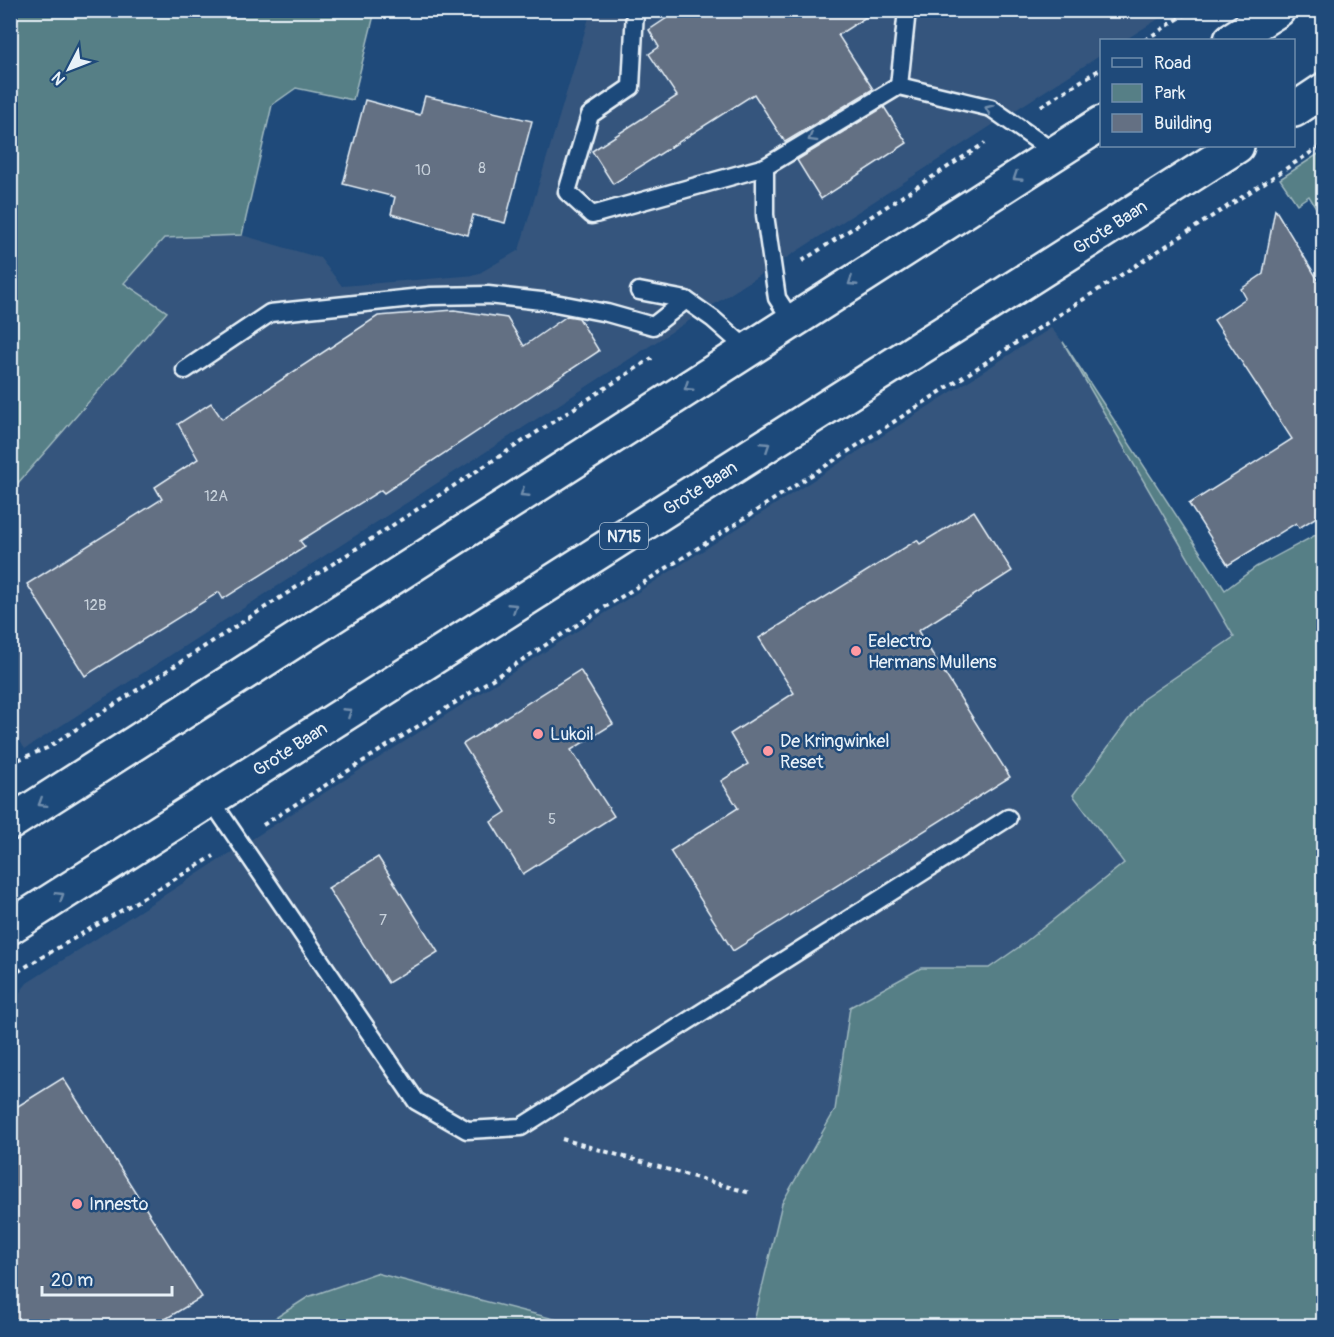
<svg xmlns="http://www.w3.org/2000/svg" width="1334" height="1337" font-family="Pangolin,sans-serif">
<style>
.built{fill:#34557d}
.green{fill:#567f86;stroke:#9fb8bf;stroke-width:1.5}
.building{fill:#647083;stroke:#e8f1f8;stroke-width:1.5}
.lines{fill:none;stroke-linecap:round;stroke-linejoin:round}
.lane-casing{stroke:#e8f1f8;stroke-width:21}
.primary-casing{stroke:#e8f1f8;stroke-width:38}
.path{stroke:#e8f1f8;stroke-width:4;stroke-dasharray:4.5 4.5;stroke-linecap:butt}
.lane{stroke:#1f4a7a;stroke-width:16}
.primary{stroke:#1f4a7a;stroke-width:33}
.oneway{stroke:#6f8dac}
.poi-dot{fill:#ff9aa2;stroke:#1f4a7a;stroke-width:2}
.labels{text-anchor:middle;stroke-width:5;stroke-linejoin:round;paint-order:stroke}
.number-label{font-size:15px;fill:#c7d1db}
.shield{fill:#1f4a7a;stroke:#acbfd2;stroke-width:1.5}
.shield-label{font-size:16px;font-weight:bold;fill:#e8f1f8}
.street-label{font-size:18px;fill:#e8f1f8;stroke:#1f4a7a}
.poi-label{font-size:18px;fill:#e8f1f8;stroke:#1f4a7a;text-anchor:start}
</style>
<rect width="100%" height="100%" fill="#1f4a7a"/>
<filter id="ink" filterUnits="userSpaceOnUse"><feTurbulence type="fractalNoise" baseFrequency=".0167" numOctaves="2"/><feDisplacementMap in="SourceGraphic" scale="12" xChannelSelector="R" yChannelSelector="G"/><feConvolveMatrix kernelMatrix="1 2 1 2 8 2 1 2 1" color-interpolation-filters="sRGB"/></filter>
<g filter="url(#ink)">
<g class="built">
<path d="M 591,11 L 1171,11 L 1125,40 L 1102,40 L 1101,55 L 25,749 L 11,727 L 11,491 L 166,313 L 124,283 L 164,238 L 242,235 L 320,258 L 342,286 L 476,275 L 519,250 Z"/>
<path d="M 1051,328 L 1063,342 L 1234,637 L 1143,699 L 1124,863 L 1019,948 L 989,968 L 921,968 L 850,1007 L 835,1110 L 782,1203 L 753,1326 L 581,1326 L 376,1273 L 308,1297 L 263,1326 L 11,1326 L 10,1005 L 27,983 Z"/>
</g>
<g class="green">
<path d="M 11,10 L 375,11 L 353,100 L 296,88 L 272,105 L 242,235 L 164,238 L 124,283 L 167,312 L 11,491 Z"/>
<path d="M 1323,151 L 1323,219 L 1309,196 L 1297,204 L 1280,179 Z"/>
<path d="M 1063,342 L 1225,590 L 1256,567 L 1323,531 L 1323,1326 L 753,1326 L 782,1203 L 835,1110 L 850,1007 L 921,968 L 989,968 L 1019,947 L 1124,863 L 1073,795 L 1143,699 L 1234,637 Z"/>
<path d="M 376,1273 L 581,1326 L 263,1326 L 308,1297 Z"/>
</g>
<g class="building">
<path d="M 679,10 L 877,10 L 838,35 L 873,89 L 785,142 L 754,94 L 613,184 L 592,151 L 677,96 L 649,54 L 659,47 L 649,30 Z"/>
<path d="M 425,96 L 532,121 L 505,223 L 473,215 L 468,235 L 391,214 L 395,197 L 343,184 L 365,100 L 420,115 Z"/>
<path d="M 884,107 L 907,143 L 821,199 L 797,160 Z"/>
<path d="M 1275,209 L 1323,288 L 1323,513 L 1299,528 L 1296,523 L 1228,565 L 1189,504 L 1292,439 L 1214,320 L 1246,298 L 1241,289 L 1263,274 Z"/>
<path d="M 454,310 L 507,318 L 524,346 L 567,316 L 579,318 L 599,351 L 384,493 L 381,490 L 300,541 L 305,547 L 223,599 L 219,592 L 85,676 L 27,584 L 162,499 L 155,487 L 198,459 L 178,424 L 211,403 L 222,419 L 378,316 Z"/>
<path d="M 974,511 L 1012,571 L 918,631 L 1010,777 L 733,951 L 670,851 L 738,808 L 721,781 L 748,764 L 730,734 L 794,693 L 759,638 L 917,540 L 920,544 Z"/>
<path d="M 580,670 L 613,724 L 571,750 L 614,816 L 523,874 L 491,822 L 506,812 L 463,744 Z"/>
<path d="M 378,857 L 438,952 L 388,983 L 328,888 Z"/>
<path d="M 63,1078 L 202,1297 L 154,1326 L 10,1326 L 10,1111 Z"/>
</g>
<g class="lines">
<g class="lane-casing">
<g id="lane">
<path d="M 635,10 L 631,87 L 590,115 L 567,192 L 592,215 L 765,167"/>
<path d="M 899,86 L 907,10"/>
<path d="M 639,291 L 686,300 L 713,319 L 747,349"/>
<path d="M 792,321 L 777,298 L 765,215 L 765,167 L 899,86 L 991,108 L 1055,153"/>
<path d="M 185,370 L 270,313 L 431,296 L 488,295 L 550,302 L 607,313 L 653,326 L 686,300"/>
<path d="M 211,800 L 416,1101 L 467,1130 L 521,1127 L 1008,818"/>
</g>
</g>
<g class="primary-casing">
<g id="primary">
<path d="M 1231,40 L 1278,10"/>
<path d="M 1294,110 L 1324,90"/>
<path d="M 10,823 L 1102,123"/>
<path d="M 10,927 L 1237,146"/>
</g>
</g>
<g class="path">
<path d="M 1145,40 L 1192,10"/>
<path d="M 1041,106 L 1102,68"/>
<path d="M 802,261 L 985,143"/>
<path d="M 10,763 L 47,748 L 652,358"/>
<path d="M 263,825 L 734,525 L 1324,144"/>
<path d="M 10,976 L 214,856"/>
<path d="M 562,1139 L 750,1193"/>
</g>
<use href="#lane" class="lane"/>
<use href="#primary" class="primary"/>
</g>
<defs><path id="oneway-chevron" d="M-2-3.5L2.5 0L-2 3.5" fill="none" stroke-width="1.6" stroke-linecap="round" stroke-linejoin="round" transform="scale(1.5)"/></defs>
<g class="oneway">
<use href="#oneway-chevron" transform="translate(989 109) rotate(-157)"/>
<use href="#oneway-chevron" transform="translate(812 138) rotate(149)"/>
<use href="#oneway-chevron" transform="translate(1017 177) rotate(147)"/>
<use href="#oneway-chevron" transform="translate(852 282) rotate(147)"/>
<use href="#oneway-chevron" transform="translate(688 387) rotate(147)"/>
<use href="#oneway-chevron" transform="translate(766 446) rotate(-33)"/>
<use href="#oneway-chevron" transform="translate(524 493) rotate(147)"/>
<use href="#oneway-chevron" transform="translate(513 607) rotate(-33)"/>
<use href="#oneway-chevron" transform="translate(348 712) rotate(-33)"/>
<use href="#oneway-chevron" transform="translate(42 803) rotate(148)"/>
<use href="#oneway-chevron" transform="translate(60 896) rotate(-32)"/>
</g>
</g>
<g class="poi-dot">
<circle cx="856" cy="651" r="6"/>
<circle cx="538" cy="734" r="6"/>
<circle cx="768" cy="751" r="6"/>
<circle cx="77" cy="1204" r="6"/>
</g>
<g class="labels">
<g class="number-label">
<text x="482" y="173">8</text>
<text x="423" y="175">10</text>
<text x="216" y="501">12A</text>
<text x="95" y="610">12B</text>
<text x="552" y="824">5</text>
<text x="383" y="925">7</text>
</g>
<rect class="shield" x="600" y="523" width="48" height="26" rx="4.5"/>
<g class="shield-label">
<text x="624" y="542">N715</text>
</g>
<g class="street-label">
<text transform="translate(1110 227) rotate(-33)" y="6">Grote Baan</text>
<text transform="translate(700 488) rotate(-33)" y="6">Grote Baan</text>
<text transform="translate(290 749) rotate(-33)" y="6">Grote Baan</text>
</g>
<g class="poi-label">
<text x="868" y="647">Eelectro<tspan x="868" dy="21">Hermans Mullens</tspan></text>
<text x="550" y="740">Lukoil</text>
<text x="780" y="747">De Kringwinkel<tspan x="780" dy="21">Reset</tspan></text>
<text x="89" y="1210">Innesto</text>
</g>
</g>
<rect width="1334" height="1337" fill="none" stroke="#1f4a7a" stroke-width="36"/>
<rect x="18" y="18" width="1298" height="1301" fill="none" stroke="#e8f1f8" stroke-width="2" filter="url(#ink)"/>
<rect x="1100" y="39" width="195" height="108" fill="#1f4a7a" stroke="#6f8dac" stroke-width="1.5"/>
<rect x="1112" y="58" width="30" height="9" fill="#1f4a7a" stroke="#6f8dac" stroke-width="1.5"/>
<text x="1154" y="69" font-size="18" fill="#e8f1f8">Road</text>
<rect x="1112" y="84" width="30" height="18" fill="#567f86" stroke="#6f8dac" stroke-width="1.5"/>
<text x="1154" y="99" font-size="18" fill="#e8f1f8">Park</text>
<rect x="1112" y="114" width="30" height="18" fill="#647083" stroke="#6f8dac" stroke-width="1.5"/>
<text x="1154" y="129" font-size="18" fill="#e8f1f8">Building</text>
<g transform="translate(69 69) rotate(228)" stroke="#1f4a7a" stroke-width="4.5" paint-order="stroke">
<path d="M0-4.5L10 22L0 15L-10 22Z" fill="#e8f1f8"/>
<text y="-9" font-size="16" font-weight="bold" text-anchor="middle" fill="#e8f1f8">N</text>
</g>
<path d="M42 1286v9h130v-9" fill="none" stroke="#e8f1f8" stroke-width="3"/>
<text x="51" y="1286" font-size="18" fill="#e8f1f8" stroke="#1f4a7a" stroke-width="4.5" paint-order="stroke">20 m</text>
</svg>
